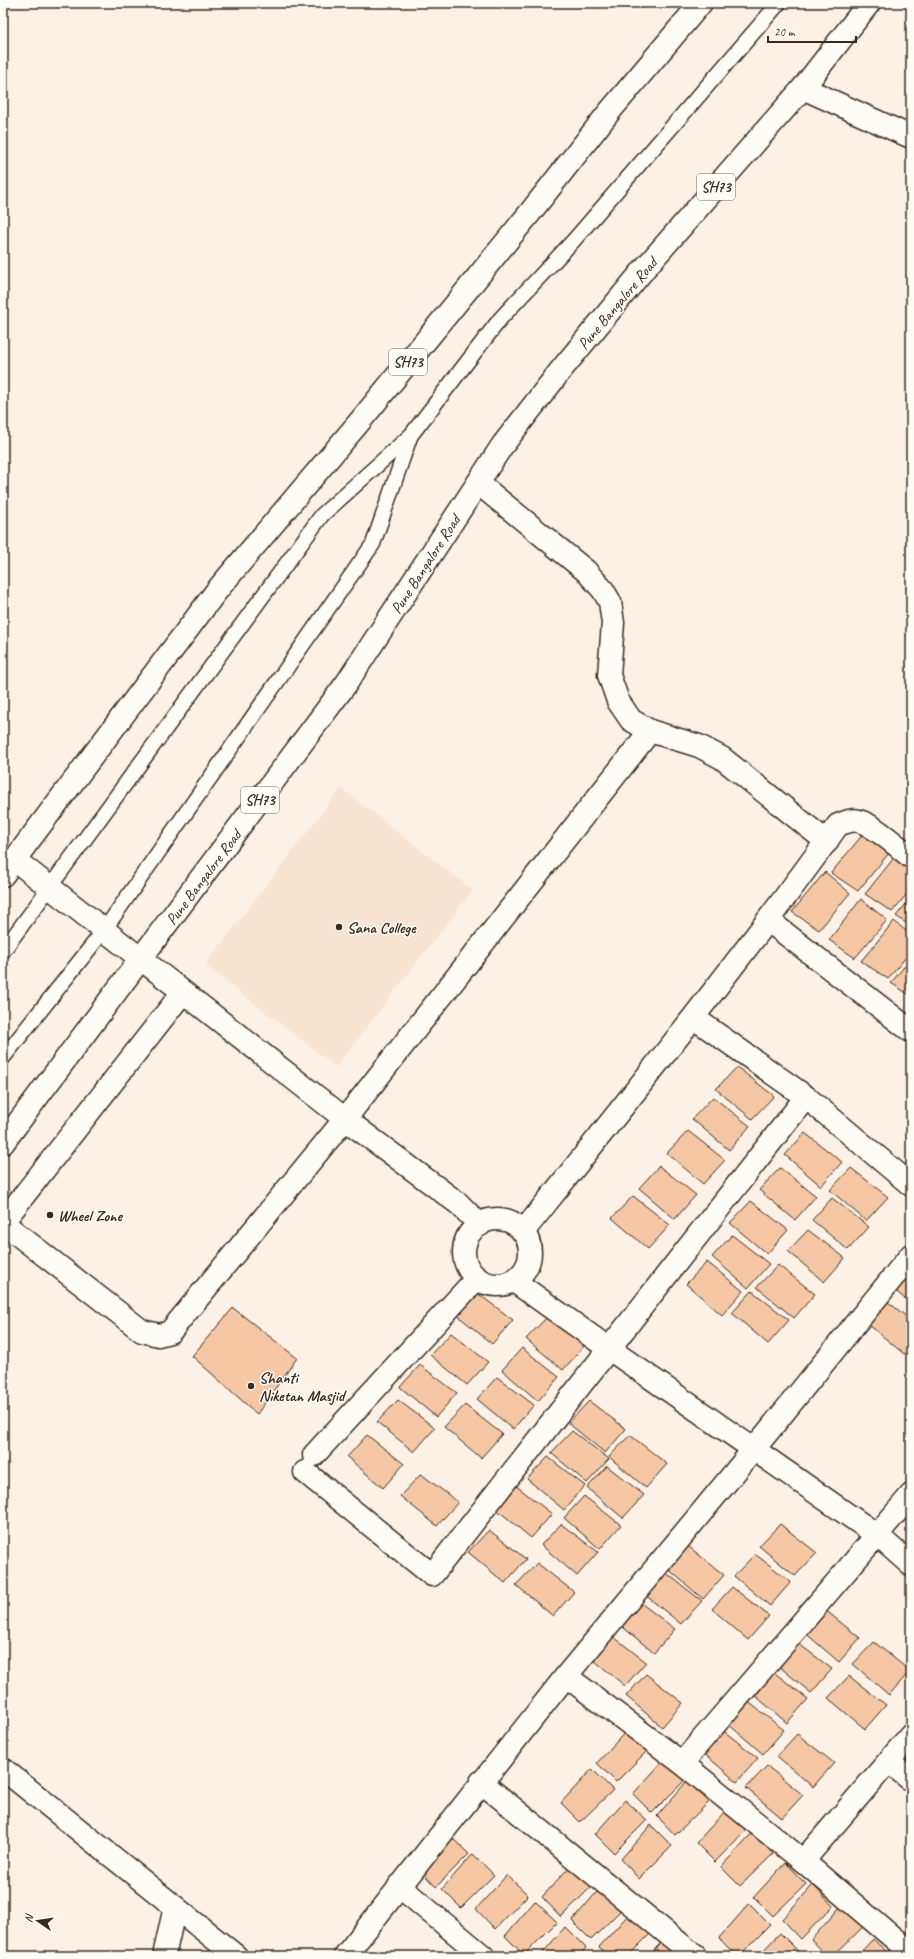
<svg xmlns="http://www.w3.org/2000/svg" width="914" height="1959" font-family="Caveat,sans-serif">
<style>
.built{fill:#f9e4d2}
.building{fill:#f5c7a4;stroke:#3b2a1e}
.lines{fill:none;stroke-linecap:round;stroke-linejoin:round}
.service-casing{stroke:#3b2a1e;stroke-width:17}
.minor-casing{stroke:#3b2a1e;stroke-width:25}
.primary-casing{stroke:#3b2a1e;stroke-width:25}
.service{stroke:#fdfcf7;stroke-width:14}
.minor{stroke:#fdfcf7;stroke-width:22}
.primary{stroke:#fdfcf7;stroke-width:22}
.poi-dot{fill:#3b2a1e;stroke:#fdfcf7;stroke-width:1.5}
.labels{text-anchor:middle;stroke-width:3;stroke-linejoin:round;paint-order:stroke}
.shield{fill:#fdfcf7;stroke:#75695f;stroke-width:1}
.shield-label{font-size:15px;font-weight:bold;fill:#3b2a1e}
.street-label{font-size:16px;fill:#3b2a1e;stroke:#fdfcf7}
.poi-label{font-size:16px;font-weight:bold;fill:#3b2a1e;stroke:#fdfcf7;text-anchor:start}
</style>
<rect width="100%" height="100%" fill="#fbf1e6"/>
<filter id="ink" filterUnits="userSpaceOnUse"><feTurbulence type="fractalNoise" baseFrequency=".025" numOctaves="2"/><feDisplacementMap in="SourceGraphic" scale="8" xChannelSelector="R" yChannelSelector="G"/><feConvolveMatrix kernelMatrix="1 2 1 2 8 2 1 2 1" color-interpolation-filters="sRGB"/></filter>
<g filter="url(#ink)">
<path class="built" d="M 341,788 L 473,890 L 336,1067 L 205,965 Z"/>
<g class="building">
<path d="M 864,833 L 889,853 L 858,891 L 831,873 Z"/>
<path d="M 897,854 L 911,865 L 911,889 L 892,912 L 865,894 Z"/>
<path d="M 825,872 L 850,893 L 819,930 L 792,912 Z"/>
<path d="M 911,898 L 911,927 L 896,916 Z"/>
<path d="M 861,899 L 887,920 L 855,958 L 829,940 Z"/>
<path d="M 894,921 L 911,935 L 911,951 L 888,979 L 861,961 Z"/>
<path d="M 911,958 L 911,996 L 891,983 Z"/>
<path d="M 737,1067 L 774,1096 L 752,1119 L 716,1089 Z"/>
<path d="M 713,1097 L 750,1126 L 729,1150 L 692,1119 Z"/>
<path d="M 688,1131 L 725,1160 L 703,1184 L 667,1153 Z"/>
<path d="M 805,1133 L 842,1162 L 821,1186 L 785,1155 Z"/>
<path d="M 659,1166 L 696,1195 L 675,1219 L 639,1188 Z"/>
<path d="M 780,1168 L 816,1196 L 795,1220 L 759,1190 Z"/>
<path d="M 851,1168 L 888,1197 L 866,1221 L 830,1190 Z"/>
<path d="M 633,1196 L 670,1225 L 648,1249 L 612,1218 Z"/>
<path d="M 832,1198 L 869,1227 L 848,1250 L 812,1220 Z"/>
<path d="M 751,1201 L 788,1230 L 767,1254 L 730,1223 Z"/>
<path d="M 808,1230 L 845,1258 L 824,1282 L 788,1251 Z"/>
<path d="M 732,1235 L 769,1264 L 748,1288 L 712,1257 Z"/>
<path d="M 707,1262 L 743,1291 L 722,1315 L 686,1284 Z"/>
<path d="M 778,1265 L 815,1294 L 794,1318 L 757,1287 Z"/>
<path d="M 911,1265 L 911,1304 L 890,1286 Z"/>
<path d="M 752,1291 L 789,1320 L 768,1344 L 732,1313 Z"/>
<path d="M 476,1292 L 513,1320 L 492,1344 L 456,1314 Z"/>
<path d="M 888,1302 L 911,1320 L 911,1346 L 904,1354 L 868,1324 Z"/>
<path d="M 233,1308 L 297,1358 L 257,1414 L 192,1356 Z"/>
<path d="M 547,1317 L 584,1346 L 563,1370 L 526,1339 Z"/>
<path d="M 451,1333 L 488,1362 L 467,1385 L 430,1355 Z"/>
<path d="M 522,1348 L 559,1377 L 538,1401 L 502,1370 Z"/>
<path d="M 420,1365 L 457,1393 L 436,1417 L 400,1387 Z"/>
<path d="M 497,1377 L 534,1405 L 513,1429 L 477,1399 Z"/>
<path d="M 398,1400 L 435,1428 L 414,1452 L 377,1422 Z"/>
<path d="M 589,1401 L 626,1429 L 605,1453 L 568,1423 Z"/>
<path d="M 465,1405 L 502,1434 L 481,1458 L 444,1427 Z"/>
<path d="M 572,1431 L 609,1459 L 587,1483 L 551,1453 Z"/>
<path d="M 367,1435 L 404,1464 L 383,1488 L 347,1457 Z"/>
<path d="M 630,1435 L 667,1464 L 646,1488 L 609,1457 Z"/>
<path d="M 548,1457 L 585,1486 L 564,1510 L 527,1479 Z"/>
<path d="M 607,1466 L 644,1495 L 623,1518 L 587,1488 Z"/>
<path d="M 421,1474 L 458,1502 L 437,1526 L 400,1496 Z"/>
<path d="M 515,1485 L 552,1514 L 531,1538 L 494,1507 Z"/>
<path d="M 584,1496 L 621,1525 L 600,1549 L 564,1518 Z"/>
<path d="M 561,1524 L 598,1552 L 577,1576 L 541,1545 Z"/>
<path d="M 780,1524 L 817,1553 L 795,1576 L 759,1546 Z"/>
<path d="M 489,1530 L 526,1559 L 505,1583 L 468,1552 Z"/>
<path d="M 688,1546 L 724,1575 L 703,1599 L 667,1568 Z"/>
<path d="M 755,1554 L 791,1582 L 770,1606 L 734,1576 Z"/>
<path d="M 537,1563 L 574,1592 L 553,1616 L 516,1585 Z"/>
<path d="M 665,1572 L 702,1601 L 681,1624 L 644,1594 Z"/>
<path d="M 732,1587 L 769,1616 L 748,1640 L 712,1609 Z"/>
<path d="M 638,1601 L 675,1629 L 654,1653 L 618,1623 Z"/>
<path d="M 824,1609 L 860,1638 L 839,1662 L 803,1631 Z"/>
<path d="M 610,1634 L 646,1662 L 625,1686 L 589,1656 Z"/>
<path d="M 795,1641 L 832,1669 L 811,1693 L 775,1663 Z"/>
<path d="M 874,1642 L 910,1671 L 889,1695 L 853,1664 Z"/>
<path d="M 771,1670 L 808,1699 L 787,1723 L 751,1692 Z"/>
<path d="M 646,1674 L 683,1703 L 662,1727 L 626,1696 Z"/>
<path d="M 849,1676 L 886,1705 L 865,1729 L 828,1698 Z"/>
<path d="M 747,1701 L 784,1730 L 763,1754 L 727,1723 Z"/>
<path d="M 628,1729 L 649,1749 L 616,1782 L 597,1763 Z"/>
<path d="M 721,1729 L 758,1758 L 737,1782 L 701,1751 Z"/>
<path d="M 797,1734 L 834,1763 L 813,1787 L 777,1756 Z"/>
<path d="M 664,1760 L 685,1780 L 652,1813 L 633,1794 Z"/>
<path d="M 767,1766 L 803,1795 L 782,1818 L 746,1788 Z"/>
<path d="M 592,1769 L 613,1790 L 580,1822 L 561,1803 Z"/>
<path d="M 687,1781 L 709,1802 L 675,1835 L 657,1816 Z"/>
<path d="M 625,1800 L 647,1820 L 614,1853 L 595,1834 Z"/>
<path d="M 727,1809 L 747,1829 L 715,1862 L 696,1843 Z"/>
<path d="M 651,1825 L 672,1846 L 639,1879 L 621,1859 Z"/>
<path d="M 447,1833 L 469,1854 L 436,1887 L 417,1867 Z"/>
<path d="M 752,1833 L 773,1854 L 740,1886 L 721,1867 Z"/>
<path d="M 473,1854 L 494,1875 L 461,1908 L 442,1889 Z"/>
<path d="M 573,1863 L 594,1884 L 561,1917 L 542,1897 Z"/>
<path d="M 785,1863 L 806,1884 L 773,1916 L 754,1897 Z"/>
<path d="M 507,1875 L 528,1895 L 495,1929 L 476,1909 Z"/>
<path d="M 813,1885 L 833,1906 L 801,1939 L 782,1919 Z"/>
<path d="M 602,1886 L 624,1907 L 591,1940 L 572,1921 Z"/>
<path d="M 535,1901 L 557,1922 L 524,1955 L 505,1936 Z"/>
<path d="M 749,1904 L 770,1925 L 739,1956 L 736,1956 L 719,1938 Z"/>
<path d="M 841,1906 L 863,1927 L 833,1956 L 826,1956 L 811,1940 Z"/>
<path d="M 630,1913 L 651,1933 L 628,1956 L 608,1956 L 599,1947 Z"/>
<path d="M 565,1927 L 586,1948 L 578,1956 L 540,1956 Z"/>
<path d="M 780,1933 L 800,1953 L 798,1956 L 758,1956 Z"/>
<path d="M 664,1939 L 682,1956 L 649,1956 Z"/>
<path d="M 873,1939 L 891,1956 L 857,1956 Z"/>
</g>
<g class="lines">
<g class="service-casing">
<g id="service">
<path d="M 3,951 L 322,515 L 411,435 L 501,318 L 574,240 L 779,3"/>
<path d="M 3,1058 L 105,929 L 373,544 L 410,437"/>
</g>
</g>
<g class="minor-casing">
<g id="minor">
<path d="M 803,88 L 911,137"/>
<path d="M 478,483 L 586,571 L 603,590 L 610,602 L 613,623 L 609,675 L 618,701 L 631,720 L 650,731 L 699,746 L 722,758 L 827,842"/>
<path d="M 15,860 L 345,1119 L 459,1204 L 480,1225"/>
<path d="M 769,921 L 911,1031"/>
<path d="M 694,1018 L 806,1097 L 911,1185"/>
<circle cx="497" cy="1252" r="33"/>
<path d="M 3,1222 L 183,992"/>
<path d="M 3,1223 L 142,1331 L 159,1335 L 170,1332 L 345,1119 L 650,731"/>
<path d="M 523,1232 C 630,1098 738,964 838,825 C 845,822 852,819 859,821 C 874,825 898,847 911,857"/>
<path d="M 514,1281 L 608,1348 L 877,1535 L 911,1565"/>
<path d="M 314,1455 L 477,1278"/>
<path d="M 305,1472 L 432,1575 L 806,1097"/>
<path d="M 566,1676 L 682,1763 L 803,1861 L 911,1953"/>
<path d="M 889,1762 L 911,1780"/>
<path d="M 682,1763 L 911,1495"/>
<path d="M 3,1769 L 236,1956"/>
<path d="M 481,1782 L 695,1956"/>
<path d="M 803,1861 L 911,1735"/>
<path d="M 399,1886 L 483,1956"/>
<path d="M 164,1956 L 175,1907"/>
<path d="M 345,1956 L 566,1676 L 754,1449 L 911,1255"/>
</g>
</g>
<g class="primary-casing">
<g id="primary">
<path d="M 3,875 L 218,589 L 361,420 L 529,214 L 610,111 L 701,3"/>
<path d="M 3,1143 L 346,684 L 502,446 L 561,370 L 645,268 L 803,88 L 869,3"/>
</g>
</g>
<use href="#service" class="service"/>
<use href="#minor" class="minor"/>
<use href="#primary" class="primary"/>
</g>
</g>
<g class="poi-dot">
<circle cx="339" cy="927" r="4"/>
<circle cx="50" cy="1215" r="4"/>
<circle cx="251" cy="1386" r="4"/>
</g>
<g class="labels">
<g class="shield">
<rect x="697" y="174" width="38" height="26" rx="3"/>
<rect x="389" y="349" width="38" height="26" rx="3"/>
<rect x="241" y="787" width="38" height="26" rx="3"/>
</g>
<g class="shield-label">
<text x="716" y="192">SH73</text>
<text x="408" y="367">SH73</text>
<text x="260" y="805">SH73</text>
</g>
<g class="street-label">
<text transform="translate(617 303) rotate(-50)" y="6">Pune Bangalore Road</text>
<text transform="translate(425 564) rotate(-57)" y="6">Pune Bangalore Road</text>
<text transform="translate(203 877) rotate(-53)" y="6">Pune Bangalore Road</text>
</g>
<g class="poi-label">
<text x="347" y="933">Sana College</text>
<text x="58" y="1221">Wheel Zone</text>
<text x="259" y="1383">Shanti<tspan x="259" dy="18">Niketan Masjid</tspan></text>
</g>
</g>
<rect width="914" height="1959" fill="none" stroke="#fdfcf7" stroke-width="16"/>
<rect x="8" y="8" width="898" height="1943" fill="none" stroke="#3b2a1e" stroke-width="1.5" filter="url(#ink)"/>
<g transform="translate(38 1921) rotate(283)" stroke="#fdfcf7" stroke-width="3" paint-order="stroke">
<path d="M0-3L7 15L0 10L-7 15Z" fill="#3b2a1e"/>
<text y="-6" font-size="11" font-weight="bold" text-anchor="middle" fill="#3b2a1e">N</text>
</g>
<path d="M768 36v6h88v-6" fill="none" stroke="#3b2a1e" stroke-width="2"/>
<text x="774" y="36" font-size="12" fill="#3b2a1e" stroke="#fdfcf7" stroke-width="3" paint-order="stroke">20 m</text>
</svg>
